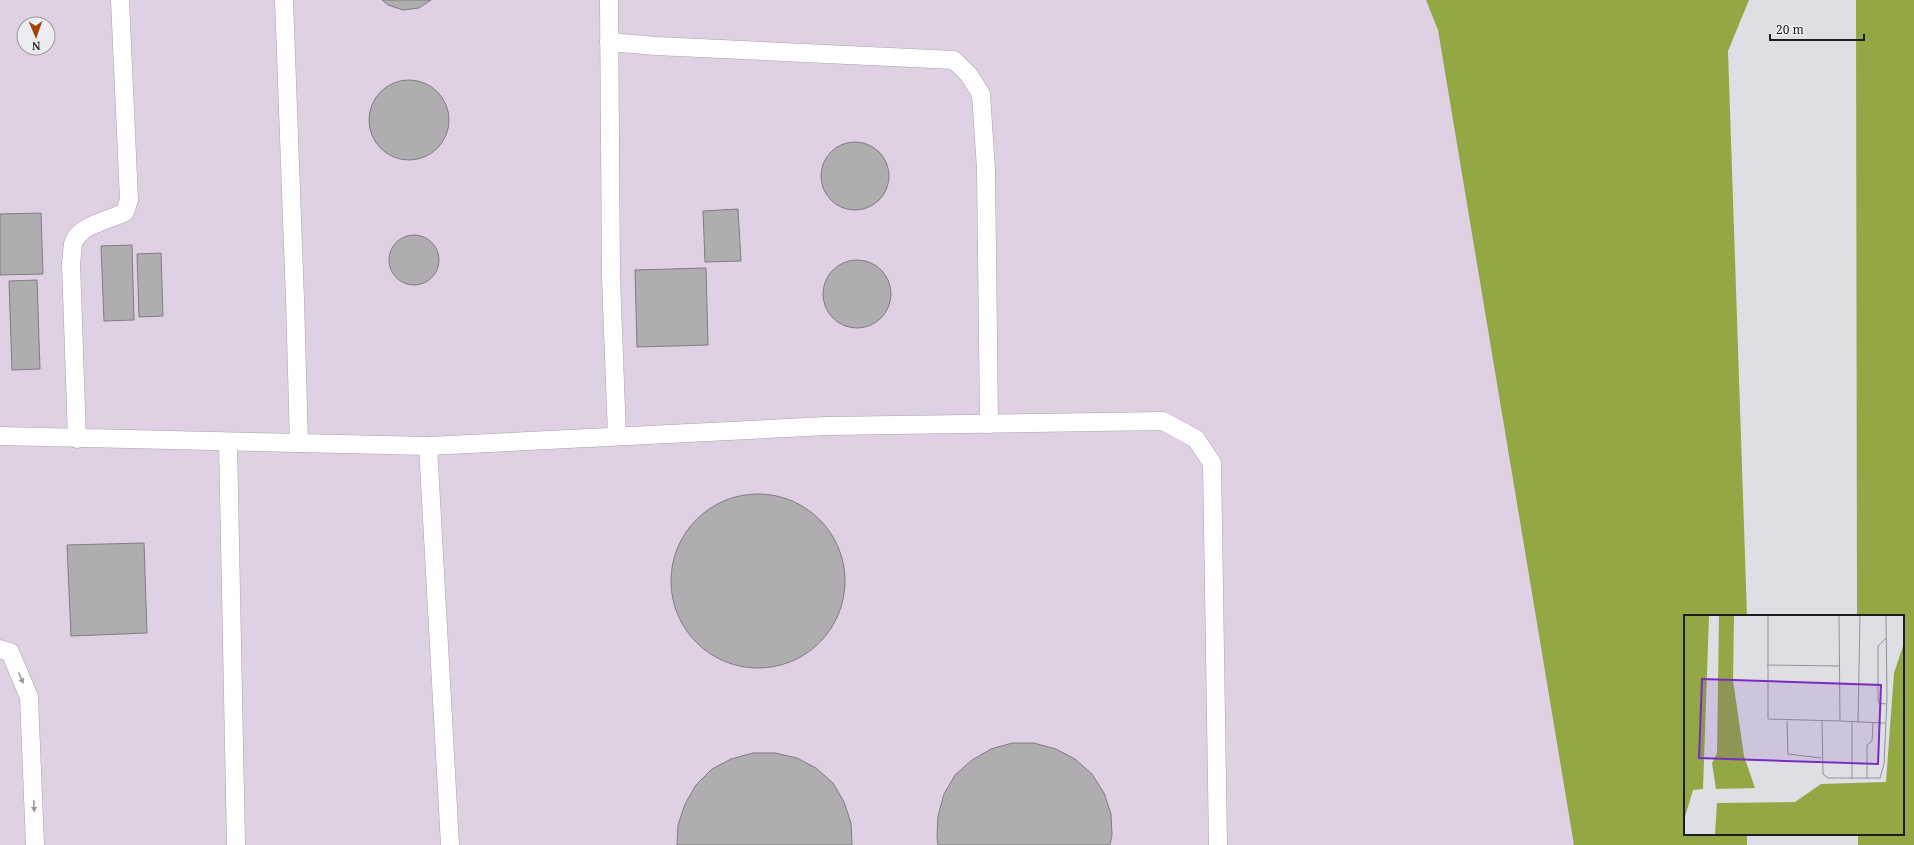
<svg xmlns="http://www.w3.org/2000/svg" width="1914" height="845" font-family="'Noto Serif',serif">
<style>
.industrial{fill:#dfd0e3;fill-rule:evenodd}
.forest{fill:#92a845}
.building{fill:#b0adb0;stroke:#7f7d80}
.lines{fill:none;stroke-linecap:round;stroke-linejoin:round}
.lane-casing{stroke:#a5a5a9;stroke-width:19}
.lane{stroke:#fff;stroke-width:18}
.oneway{fill:#9a9a9b}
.inset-road{fill:none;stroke:#919296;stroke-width:1}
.view{fill:#7b2cbf;fill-opacity:0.15;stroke:#7b2cbf;stroke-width:2}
.inset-edge{fill:none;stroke:#1e1e20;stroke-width:2}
</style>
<rect width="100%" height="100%" fill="#dedfe4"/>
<path class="industrial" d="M 0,0 L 1561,0 L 1574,845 L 0,845 ZM 24,24 L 48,24 L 48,48 L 24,48 Z"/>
<g class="forest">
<path d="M 1426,0 L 1749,0 L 1728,51 L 1747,616 L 1685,616 L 1685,834 L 1747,834 L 1747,845 L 1574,845 L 1438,30 Z"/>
<path d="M 1856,0 L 1914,0 L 1914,845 L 1858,845 L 1858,834 L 1903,834 L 1903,616 L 1857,616 Z"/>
</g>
<g class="building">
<path d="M 382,0 L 431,0 L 419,8 L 403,10 L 388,5 Z"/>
<circle cx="409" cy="120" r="40"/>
<circle cx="855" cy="176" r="34"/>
<path d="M 738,209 L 741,261 L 705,262 L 703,211 Z"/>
<path d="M 41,213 L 43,274 L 0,275 L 0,214 Z"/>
<circle cx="414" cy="260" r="25"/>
<path d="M 132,245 L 134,320 L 104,321 L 101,246 Z"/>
<path d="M 161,253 L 163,316 L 139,317 L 137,254 Z"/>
<circle cx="857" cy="294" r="34"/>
<path d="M 706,268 L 708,345 L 637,347 L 635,270 Z"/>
<path d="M 37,280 L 40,369 L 12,370 L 9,281 Z"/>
<circle cx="758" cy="581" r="87"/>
<path d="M 144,543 L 147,633 L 71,636 L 67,545 Z"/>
<path d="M 1012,743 L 1034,743 L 1056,749 L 1075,759 L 1092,774 L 1104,793 L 1111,814 L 1112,835 L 1110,845 L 938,845 L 937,837 L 938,816 L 944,794 L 955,775 L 972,760 L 991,749 Z"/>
<path d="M 753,753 L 775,753 L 797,758 L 816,768 L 833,783 L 844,802 L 851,823 L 852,845 L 677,845 L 678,825 L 685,804 L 696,785 L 712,769 L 731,759 Z"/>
</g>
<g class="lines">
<g class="lane-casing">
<g id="lane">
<path d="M 284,0 L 295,300 L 299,443"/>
<path d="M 609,0 L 611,278 L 617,436"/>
<path d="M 609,42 L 656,46 L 954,60 L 969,75 L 981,94 L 986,169 L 989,424"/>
<path d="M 0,436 L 428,446 L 450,845"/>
<path d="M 77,439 L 71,263 C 72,257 72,250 73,244 C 79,224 109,221 125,212 L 129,200 L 120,0"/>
<path d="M 228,442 L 236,845"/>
<path d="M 428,446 L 827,426 L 1163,421 L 1196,439 L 1212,463 L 1218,845"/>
<path d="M 0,649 L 10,652 L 29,697 L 35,845"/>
</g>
</g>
<use href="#lane" class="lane"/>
</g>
<defs><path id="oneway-solid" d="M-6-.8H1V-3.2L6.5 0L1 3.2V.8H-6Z"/></defs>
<g class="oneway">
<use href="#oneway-solid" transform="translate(21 678) rotate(67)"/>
<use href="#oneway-solid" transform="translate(34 806) rotate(88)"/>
</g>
<g transform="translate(1684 615)">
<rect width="220" height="220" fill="#dedfe4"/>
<path d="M 0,1 L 25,1 L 19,174 L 9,175 L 1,202 L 1,219 ZM 35,1 L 50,1 L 49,65 L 60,141 L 71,173 L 32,174 L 28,148 L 33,138 ZM 220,28 L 220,219 L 31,219 L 33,188 L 111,187 L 137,169 L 202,167 L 210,58 Z" fill="#92a845"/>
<path class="inset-road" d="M 84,1 L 84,104 L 156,106M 155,1 L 156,106 L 201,108M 202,23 L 194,31 L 194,84 L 195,88 L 202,89M 83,50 L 155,51M 103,106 L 104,139 L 137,143M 138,106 L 139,159 L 144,163 L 196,163 L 200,149 L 203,83 L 202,1M 168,106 L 168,164M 174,107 L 176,1M 183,164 L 183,130 L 188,126 L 189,108"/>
<path class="view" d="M 18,64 L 197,70 L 194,149 L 15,143 Z"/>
<rect width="220" height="220" class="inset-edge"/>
</g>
<g transform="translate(36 36) rotate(178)"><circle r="19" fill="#ecedf1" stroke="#9a9a9d"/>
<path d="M0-3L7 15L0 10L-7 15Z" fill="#a54207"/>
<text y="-6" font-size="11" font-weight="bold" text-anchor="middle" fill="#1e1e20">N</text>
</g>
<path d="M1770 34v6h94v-6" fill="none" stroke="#1e1e20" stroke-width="2"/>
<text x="1776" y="34" font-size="12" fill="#1e1e20" stroke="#ecedf1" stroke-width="3" paint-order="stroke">20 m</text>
</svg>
